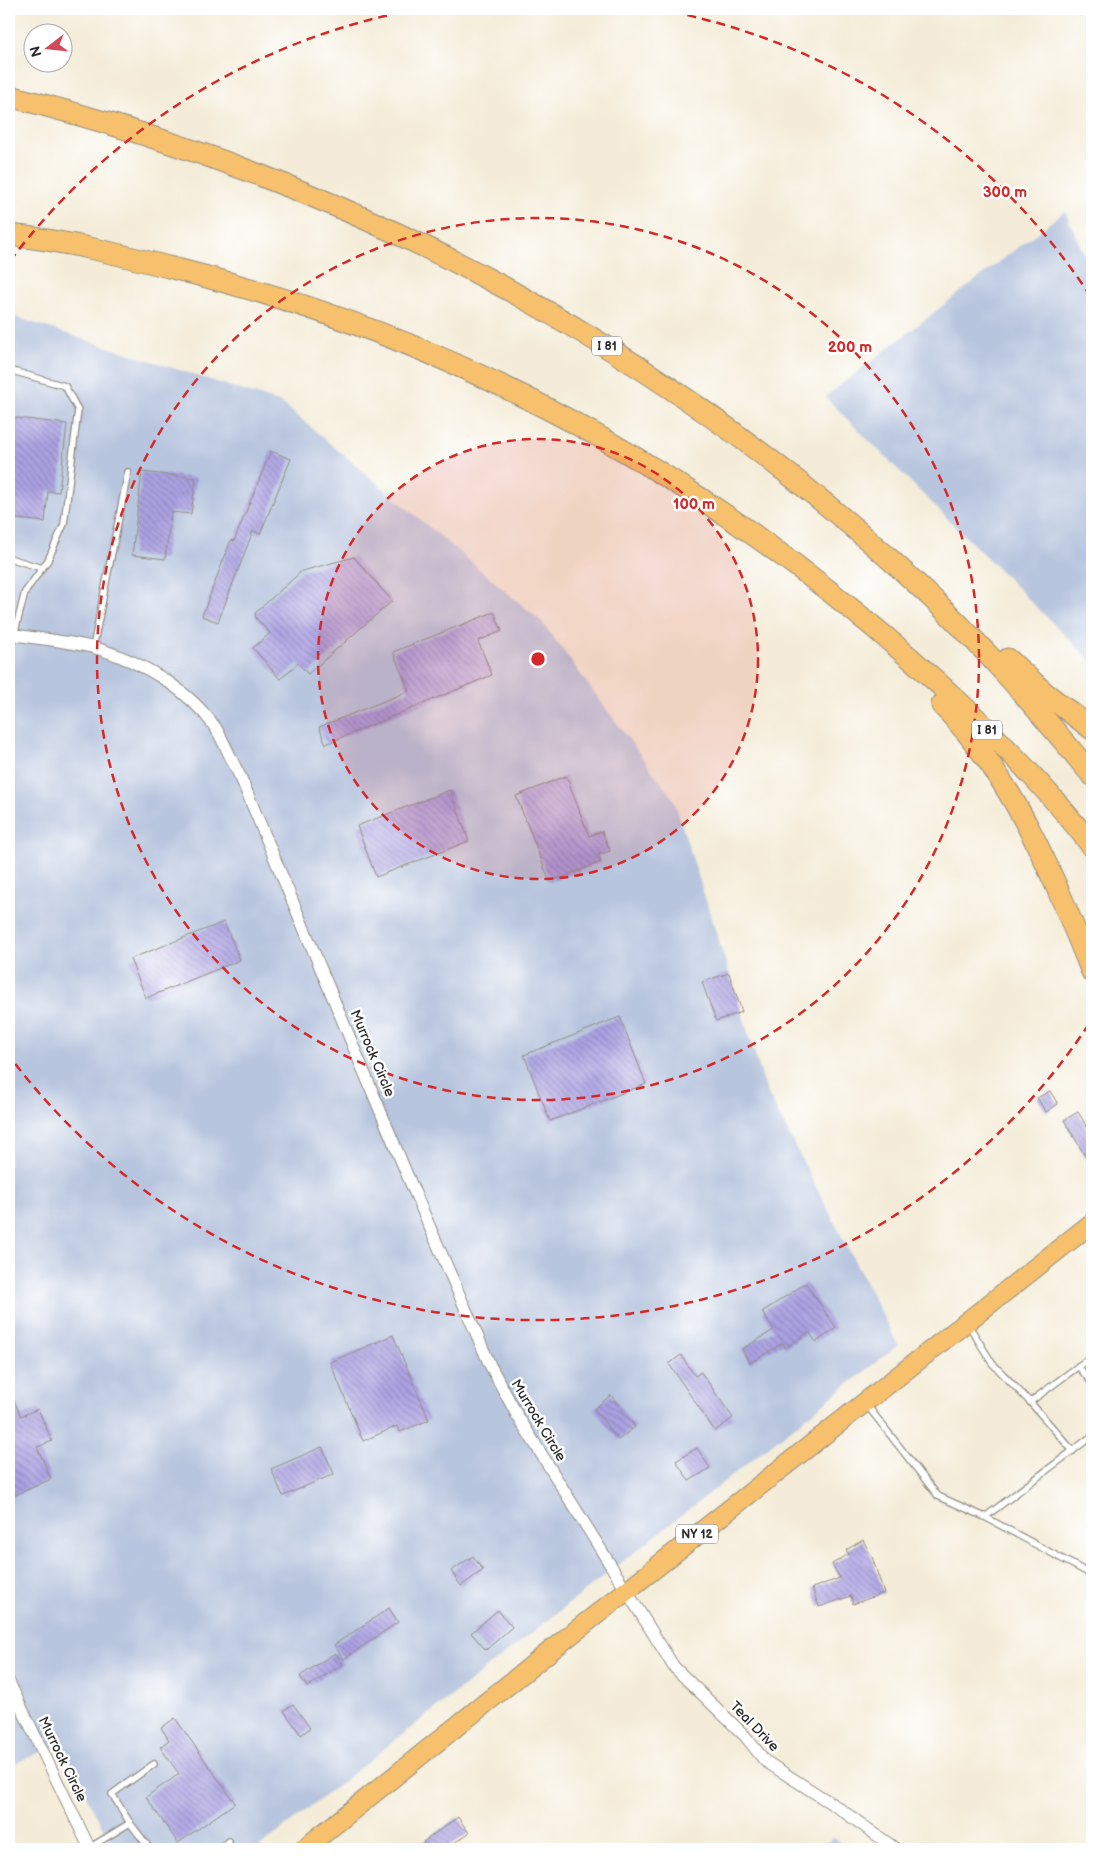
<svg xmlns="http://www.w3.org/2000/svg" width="1101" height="1858" font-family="'Balsamiq Sans',sans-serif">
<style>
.industrial{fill:#b7c5de}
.building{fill:url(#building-back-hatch)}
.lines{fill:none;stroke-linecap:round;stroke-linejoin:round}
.service-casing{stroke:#908c82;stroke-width:8}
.minor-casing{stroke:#908c82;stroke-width:13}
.primary-casing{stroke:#908c82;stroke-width:21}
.motorway-casing{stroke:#908c82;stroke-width:23}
.service{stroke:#fff;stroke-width:5.5}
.minor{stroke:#fff;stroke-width:11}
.primary{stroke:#f7c06c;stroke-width:19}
.motorway{stroke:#f7c06c;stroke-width:21}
.ring{fill:none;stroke:#d62828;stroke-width:2.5;stroke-dasharray:9 6}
.labels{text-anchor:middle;stroke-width:5;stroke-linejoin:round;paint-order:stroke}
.shield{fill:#fff;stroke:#6b6b6b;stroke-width:1}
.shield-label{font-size:12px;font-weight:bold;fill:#2b2b2b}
.street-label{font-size:14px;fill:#2b2b2b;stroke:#fff}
.centre{fill:#d62828;stroke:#fff;stroke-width:2.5}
.ring-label{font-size:15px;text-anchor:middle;font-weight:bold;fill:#d62828;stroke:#fff;stroke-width:5;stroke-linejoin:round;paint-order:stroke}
</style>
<defs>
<pattern id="building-back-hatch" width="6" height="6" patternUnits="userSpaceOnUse" patternTransform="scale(1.25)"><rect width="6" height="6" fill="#aba1e3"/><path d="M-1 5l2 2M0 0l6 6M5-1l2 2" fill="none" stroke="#8b83b8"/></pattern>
</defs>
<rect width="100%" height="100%" fill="#fff"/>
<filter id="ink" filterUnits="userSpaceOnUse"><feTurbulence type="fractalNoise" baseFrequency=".02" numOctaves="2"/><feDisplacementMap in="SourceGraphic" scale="10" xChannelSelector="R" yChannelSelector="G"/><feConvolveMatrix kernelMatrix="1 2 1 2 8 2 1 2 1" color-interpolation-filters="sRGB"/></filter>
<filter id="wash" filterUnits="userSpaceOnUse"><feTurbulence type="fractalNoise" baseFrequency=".0096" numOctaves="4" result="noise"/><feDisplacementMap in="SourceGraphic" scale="20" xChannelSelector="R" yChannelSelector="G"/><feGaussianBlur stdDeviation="1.12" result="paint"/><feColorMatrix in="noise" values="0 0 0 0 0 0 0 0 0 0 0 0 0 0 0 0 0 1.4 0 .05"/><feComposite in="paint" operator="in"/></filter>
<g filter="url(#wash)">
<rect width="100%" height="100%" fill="#f4ecd8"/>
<g class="industrial">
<path d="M 1065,211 L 1092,272 L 1092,662 L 825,397 Z"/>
<path d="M 9,315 L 282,403 L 541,621 L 674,800 L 767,1092 L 898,1345 L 257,1849 L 114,1849 L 59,1744 L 9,1766 Z"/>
<path d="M 834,1838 L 849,1849 L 816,1849 Z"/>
</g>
<g id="blocks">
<g class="building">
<path d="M 9,417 L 67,424 L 59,492 L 48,491 L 45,522 L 9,518 Z"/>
<path d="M 271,451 L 291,459 L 260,534 L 253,531 L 218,622 L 202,616 L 231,540 L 234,541 Z"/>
<path d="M 142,472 L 196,478 L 191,514 L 171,512 L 165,559 L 132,555 Z"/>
<path d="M 354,557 L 392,601 L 308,674 L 298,663 L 280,679 L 253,648 L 270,633 L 256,618 L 255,613 L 302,571 Z"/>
<path d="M 494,612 L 502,631 L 478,641 L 492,675 L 326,744 L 319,727 L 409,691 L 393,652 Z"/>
<path d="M 566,776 L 589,836 L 602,831 L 610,851 L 598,855 L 601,862 L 550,882 L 516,796 Z"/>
<path d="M 450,790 L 469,841 L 376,877 L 357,826 Z"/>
<path d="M 224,922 L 240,960 L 146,998 L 130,959 Z"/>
<path d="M 729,973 L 742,1012 L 716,1021 L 702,982 Z"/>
<path d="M 620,1017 L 646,1084 L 550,1121 L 524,1055 Z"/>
<path d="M 1050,1091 L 1058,1104 L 1046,1112 L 1037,1098 Z"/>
<path d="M 1078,1112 L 1092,1135 L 1092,1168 L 1064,1120 Z"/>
<path d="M 806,1283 L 836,1328 L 816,1342 L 809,1332 L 785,1348 L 783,1343 L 750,1363 L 742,1349 L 774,1330 L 762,1312 Z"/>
<path d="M 393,1335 L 429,1420 L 400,1432 L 397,1426 L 363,1441 L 330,1362 Z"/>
<path d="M 681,1355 L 695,1376 L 701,1372 L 733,1418 L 715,1431 L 669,1364 Z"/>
<path d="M 9,1389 L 21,1416 L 38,1409 L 52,1441 L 37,1447 L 51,1479 L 9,1498 Z"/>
<path d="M 611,1395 L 635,1427 L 618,1440 L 594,1409 Z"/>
<path d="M 322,1447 L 334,1474 L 283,1496 L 271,1469 Z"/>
<path d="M 697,1448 L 710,1468 L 689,1481 L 676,1461 Z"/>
<path d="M 863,1540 L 872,1557 L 884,1593 L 853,1604 L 851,1596 L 819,1607 L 812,1588 L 840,1578 L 832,1564 L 849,1554 L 846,1550 Z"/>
<path d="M 473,1556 L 483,1570 L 461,1586 L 451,1571 Z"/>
<path d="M 389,1608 L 398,1622 L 344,1659 L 334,1645 Z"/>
<path d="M 498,1610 L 512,1627 L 486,1650 L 471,1633 Z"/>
<path d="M 335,1653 L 343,1664 L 307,1687 L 300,1676 Z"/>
<path d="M 293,1704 L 310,1728 L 301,1735 L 284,1711 Z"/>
<path d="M 175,1718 L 235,1803 L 178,1843 L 146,1797 L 179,1774 L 160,1747 L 169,1740 L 161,1728 Z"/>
<path d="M 458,1817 L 469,1833 L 445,1849 L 428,1849 L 423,1842 Z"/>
</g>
</g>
</g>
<g filter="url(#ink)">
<use href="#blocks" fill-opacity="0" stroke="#908c82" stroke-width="1"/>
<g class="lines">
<g class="service-casing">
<g id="service">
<path d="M 9,370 L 65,386 L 78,410 L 64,524 L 48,560 L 25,592 L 14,635"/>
<path d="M 9,558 L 42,568"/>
<path d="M 93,648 L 128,472"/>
<path d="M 968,1324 L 992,1363 L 1030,1402 L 1092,1356"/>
<path d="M 1078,1366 L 1092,1383"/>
<path d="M 1030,1402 L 1073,1451"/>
<path d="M 866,1404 L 938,1496 L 985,1517 L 1092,1575"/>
<path d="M 985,1517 L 1092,1436"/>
<path d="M 130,1823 L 150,1849"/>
<path d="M 89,1848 L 130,1823 L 112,1794 L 154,1764"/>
<path d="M 218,1849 L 229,1841"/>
</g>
</g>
<g class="minor-casing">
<g id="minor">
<path d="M 9,634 C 38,639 71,641 99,649 C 144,663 188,689 215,727 C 225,743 232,762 241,778 L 408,1177 L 490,1365 L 517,1415 L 674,1667 L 745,1736 L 765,1761 L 840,1809 L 896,1849"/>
<path d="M 9,1682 L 90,1849"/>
</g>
</g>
<g class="primary-casing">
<path id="primary" d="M 304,1849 L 554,1648 L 1092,1223"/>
</g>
<g class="motorway-casing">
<g id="motorway">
<path d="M 9,96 C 359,184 672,351 934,600 C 991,654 1042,715 1092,775"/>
<path d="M 9,235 C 68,241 126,256 184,271 C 459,340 697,472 910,658 C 975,715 1039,777 1092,846"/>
<path d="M 1008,659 L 1045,693 L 1092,729"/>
<path d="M 942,705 C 1015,779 1054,878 1092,972"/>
</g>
</g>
<use href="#service" class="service"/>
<use href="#minor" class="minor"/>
<use href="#primary" class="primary"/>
<use href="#motorway" class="motorway"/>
</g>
</g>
<circle cx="538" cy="659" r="220" fill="#d62828" fill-opacity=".12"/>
<g class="ring">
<circle cx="538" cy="659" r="220"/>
<circle cx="538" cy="659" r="441"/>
<path d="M1089 1024A661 661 0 0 1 10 1057M10 261A661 661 0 0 1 418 9M658 9A661 661 0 0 1 1089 294"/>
</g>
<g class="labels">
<g class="shield">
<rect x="592" y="336.5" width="30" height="19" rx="4"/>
<rect x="972" y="720.5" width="30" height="19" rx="4"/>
<rect x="676" y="1524.5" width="42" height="19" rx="4"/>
</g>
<g class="shield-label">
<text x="607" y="350">I 81</text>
<text x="987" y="734">I 81</text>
<text x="697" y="1538">NY 12</text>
</g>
<g class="street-label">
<text transform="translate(373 1053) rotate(67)" y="5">Murrock Circle</text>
<text transform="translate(539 1420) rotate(59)" y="5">Murrock Circle</text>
<text transform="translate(755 1726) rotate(46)" y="5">Teal Drive</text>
<text transform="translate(63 1759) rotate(64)" y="5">Murrock Circle</text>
</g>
</g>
<circle cx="538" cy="659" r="8" class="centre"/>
<g class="ring-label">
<text x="1005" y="197">300 m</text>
<text x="850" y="352">200 m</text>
<text x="694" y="509">100 m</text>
</g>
<rect width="1101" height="1858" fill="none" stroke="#fff" stroke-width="30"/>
<g transform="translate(48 48) rotate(254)"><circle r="24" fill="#ffffff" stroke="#aaaaaa"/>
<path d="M0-4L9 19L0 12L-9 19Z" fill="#d1495b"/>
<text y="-8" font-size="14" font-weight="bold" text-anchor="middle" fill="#2b2b2b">N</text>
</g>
</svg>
